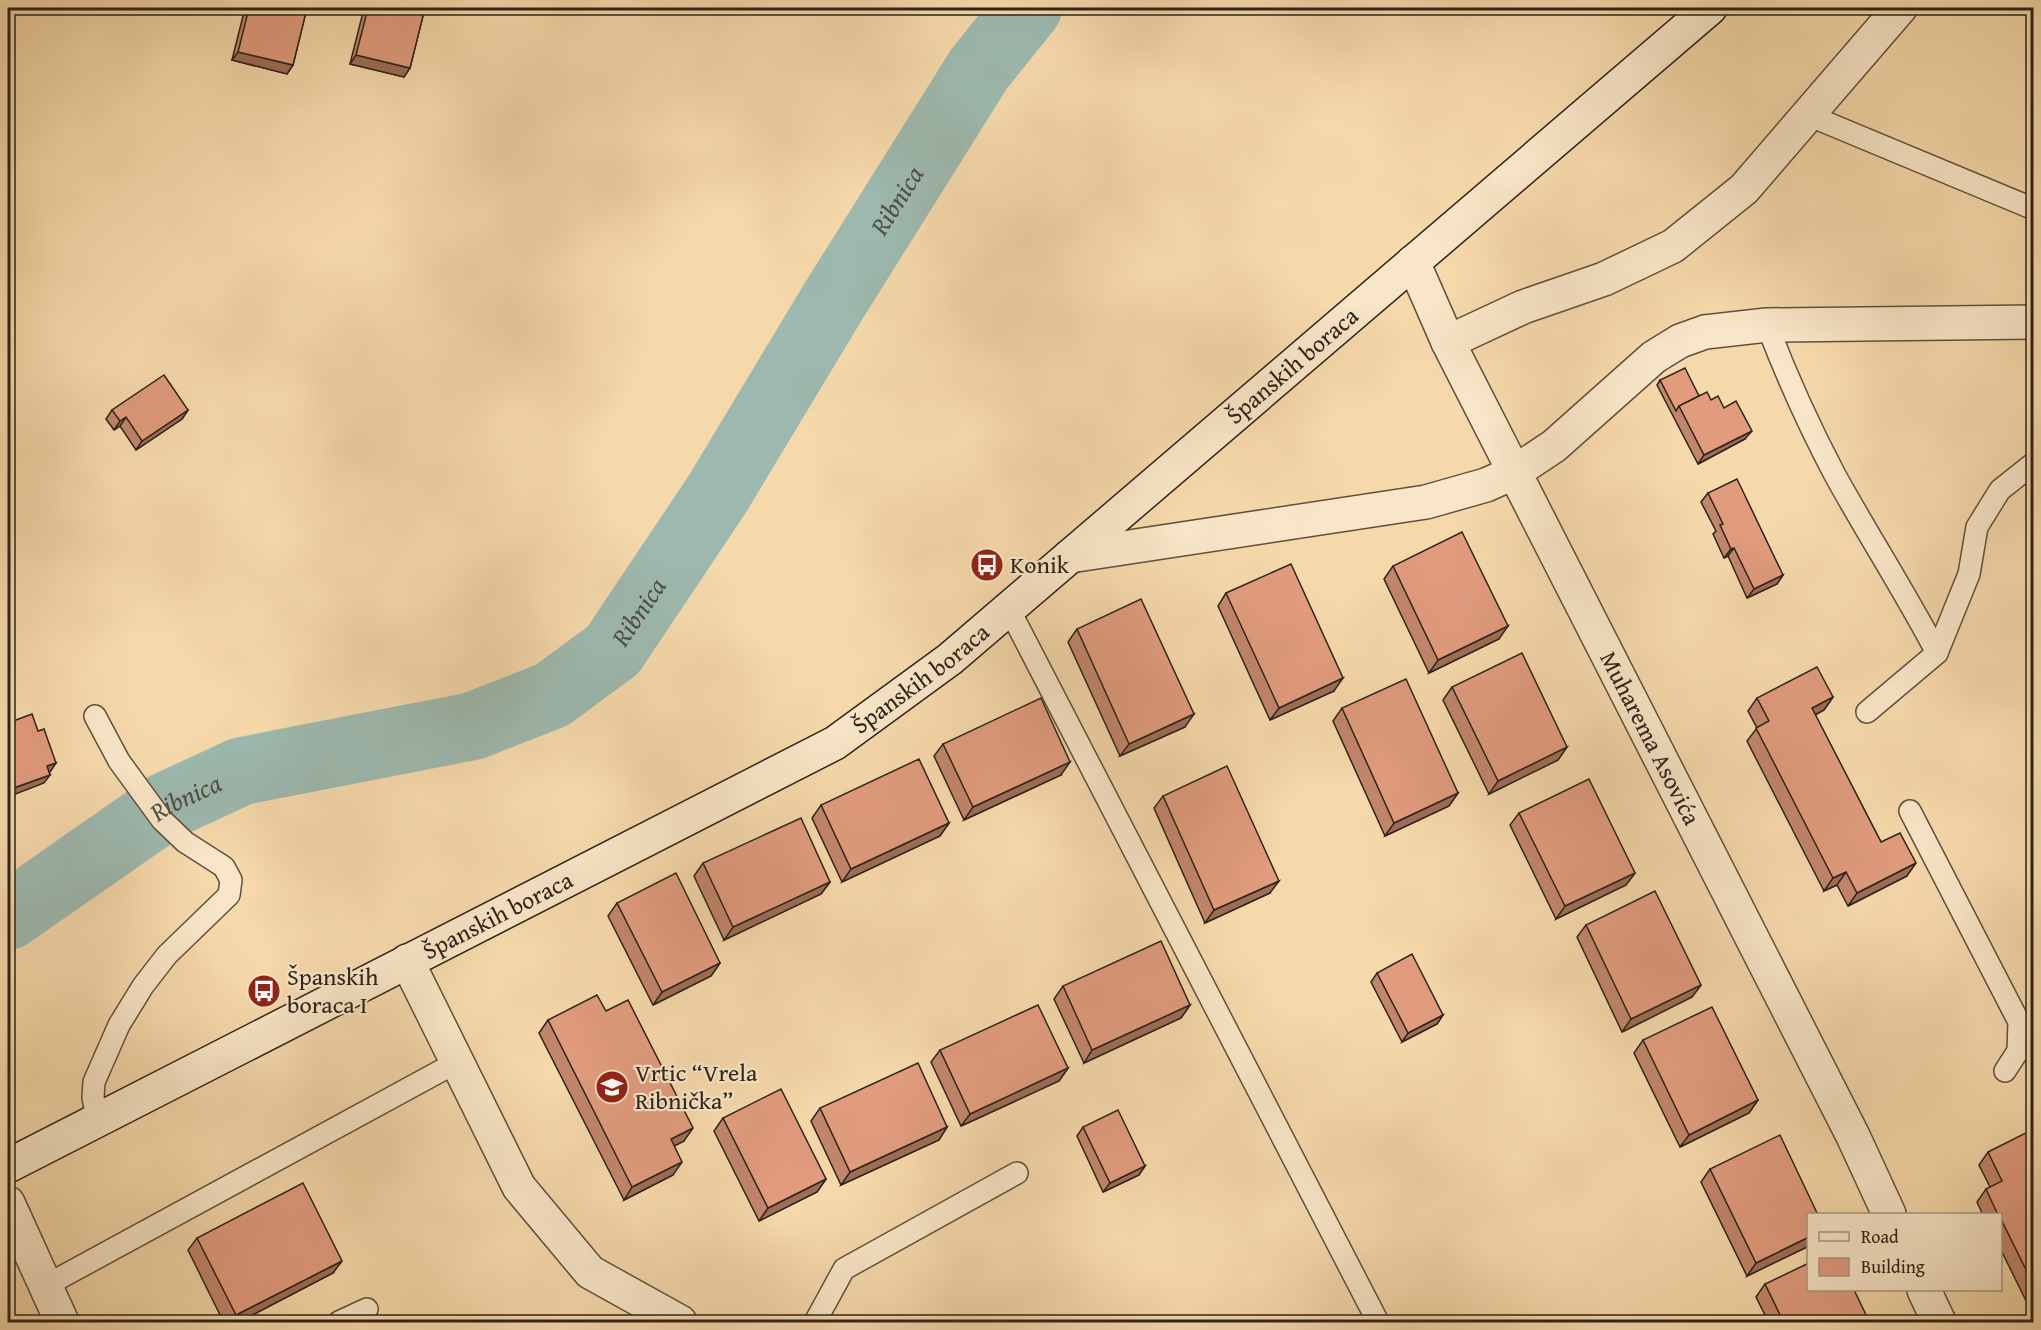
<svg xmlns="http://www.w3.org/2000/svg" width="2041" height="1330" font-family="'Gentium Book Plus',serif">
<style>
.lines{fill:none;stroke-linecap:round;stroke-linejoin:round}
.river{stroke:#9db9af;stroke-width:68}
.service-casing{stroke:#5f503e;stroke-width:24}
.minor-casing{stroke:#5f503e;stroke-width:36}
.secondary-casing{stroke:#2d231a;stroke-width:36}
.service{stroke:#f9e6c8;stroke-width:21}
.minor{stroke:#f9e6c8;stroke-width:33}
.secondary{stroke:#f9e6c8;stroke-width:33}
.wall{fill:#c2866c;stroke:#2d231a;stroke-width:1.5}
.shaded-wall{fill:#9e6d58;stroke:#2d231a;stroke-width:1.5}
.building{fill:#e19c7e;stroke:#2d231a;stroke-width:1.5}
.labels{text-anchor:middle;stroke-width:4.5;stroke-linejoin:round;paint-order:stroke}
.street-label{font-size:24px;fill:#2d231a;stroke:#f9e6c8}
.poi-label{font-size:24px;fill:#2d231a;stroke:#f9e6c8;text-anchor:start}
.water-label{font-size:26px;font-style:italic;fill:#4f5047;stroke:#f9e6c8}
</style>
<rect width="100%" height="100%" fill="#f6d9ab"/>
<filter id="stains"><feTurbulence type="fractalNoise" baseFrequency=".00333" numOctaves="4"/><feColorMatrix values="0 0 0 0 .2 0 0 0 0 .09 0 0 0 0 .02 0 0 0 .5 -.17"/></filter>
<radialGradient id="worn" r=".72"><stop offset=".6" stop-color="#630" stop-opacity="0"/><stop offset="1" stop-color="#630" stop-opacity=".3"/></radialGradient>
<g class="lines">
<path class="river" id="s1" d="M 8,916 L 166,806 L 242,771 L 473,726 L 552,695 L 613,650 L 718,493 L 833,302 L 979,69 L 1028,8"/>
<g class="service-casing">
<g id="service">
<path d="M 1808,115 L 2034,209"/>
<path d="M 1767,325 C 1787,377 1809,426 1835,475 C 1868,535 1905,592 1937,653"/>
<path d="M 1009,609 L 1378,1322"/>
<path d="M 1867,712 L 1937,653 L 1969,574 L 1977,527 L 2000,490 L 2034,463"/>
<path d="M 95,716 L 119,761 L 162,820 L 185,842 L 224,867 L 231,880 L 229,895 L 167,955 L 143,986 L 119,1025 L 94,1082 L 93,1097 L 97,1119"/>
<path d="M 1910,811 L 2019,1022 L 2018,1051 L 2005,1071"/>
<path d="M 45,1286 L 457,1062"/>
<path d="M 339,1322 L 367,1309"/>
<path d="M 815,1322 L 844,1269 L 1017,1173"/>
</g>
</g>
<g class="minor-casing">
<g id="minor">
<path id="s2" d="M 1413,262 L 1448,342 L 1853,1136 L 1889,1214"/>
<path d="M 1448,342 L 1523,307 L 1604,279 L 1673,246 L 1744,189 L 1900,8"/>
<path d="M 1070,556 L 1426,502 L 1486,485 L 1515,472 L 1554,446 L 1654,357 L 1680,341 L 1705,332 L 1767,325 L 2034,322"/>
<path d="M 407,961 L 519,1187 L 590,1272 L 680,1322"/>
<path d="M 8,1203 L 62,1322"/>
<path d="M 1924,1290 L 1939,1322"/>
</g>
</g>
<g class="secondary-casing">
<g id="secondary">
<path id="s3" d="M 8,1166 L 835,743 L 950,659 L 1710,8"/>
</g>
</g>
<use href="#service" class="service"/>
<use href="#minor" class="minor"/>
<use href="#secondary" class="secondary"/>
</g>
<g class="wall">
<path d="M 245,8 L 307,8 L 293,65 L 287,74 L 232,60 Z"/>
<path d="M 364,8 L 425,8 L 410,68 L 404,77 L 350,64 Z"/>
<path d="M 1660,380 L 1711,400 L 1724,408 L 1745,439 L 1698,464 L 1657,385 Z"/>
<path d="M 112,410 L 188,410 L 182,419 L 136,450 L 120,426 L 114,430 L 106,419 Z"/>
<path d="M 1708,493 L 1783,575 L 1777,584 L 1747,598 L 1728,556 L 1724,558 L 1713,534 L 1716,531 L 1701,502 Z"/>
<path d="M 1393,566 L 1499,639 L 1429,673 L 1384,579 Z"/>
<path d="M 1226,593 L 1334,691 L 1270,720 L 1218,606 Z"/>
<path d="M 1077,629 L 1185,727 L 1120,756 L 1068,642 Z"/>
<path d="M 1452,687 L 1567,747 L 1558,760 L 1489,794 L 1443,700 Z"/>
<path d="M 1833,697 L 1824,710 L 1815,715 L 1881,842 L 1907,876 L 1848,906 L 1837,885 L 1824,891 L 1747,741 L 1757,728 L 1748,711 L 1757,698 Z"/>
<path d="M 1342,708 L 1458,793 L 1449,806 L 1385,836 L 1333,721 Z"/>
<path d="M 943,744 L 1061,775 L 964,820 L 934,756 Z"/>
<path d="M 1163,796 L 1270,893 L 1205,923 L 1154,808 Z"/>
<path d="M 821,805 L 949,823 L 940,836 L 842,882 L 812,818 Z"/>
<path d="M 1519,813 L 1635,873 L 1626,885 L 1556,919 L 1510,825 Z"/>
<path d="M 703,863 L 830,882 L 821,894 L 724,940 L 694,876 Z"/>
<path d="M 617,903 L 720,963 L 711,976 L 653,1005 L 608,916 Z"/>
<path d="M 1586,925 L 1701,985 L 1692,997 L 1622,1032 L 1577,937 Z"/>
<path d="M 1377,973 L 1443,1015 L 1437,1024 L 1402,1042 L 1371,982 Z"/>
<path d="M 1063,986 L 1190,1005 L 1181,1018 L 1084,1063 L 1054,999 Z"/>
<path d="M 606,1011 L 684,1141 L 674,1146 L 673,1175 L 624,1200 L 539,1033 L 548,1020 Z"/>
<path d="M 1643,1040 L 1758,1100 L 1749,1113 L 1680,1147 L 1634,1053 Z"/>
<path d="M 940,1050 L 1068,1068 L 1059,1081 L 961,1126 L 931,1062 Z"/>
<path d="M 820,1108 L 947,1127 L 939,1140 L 841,1185 L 811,1121 Z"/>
<path d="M 723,1118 L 826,1179 L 817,1192 L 759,1221 L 714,1131 Z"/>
<path d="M 1083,1127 L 1145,1166 L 1139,1175 L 1103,1192 L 1077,1136 Z"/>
<path d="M 2034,1129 L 2034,1317 L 2001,1250 L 2001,1215 L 1983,1215 L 1977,1202 L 1986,1189 L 1990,1187 L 1979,1165 L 1988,1152 Z"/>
<path d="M 1710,1169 L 1809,1215 L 1809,1246 L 1747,1276 L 1701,1182 Z"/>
<path d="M 197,1238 L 333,1273 L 237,1323 L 224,1323 L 188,1250 Z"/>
<path d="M 1765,1284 L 1870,1323 L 1769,1323 L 1756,1297 Z"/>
</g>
<g class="shaded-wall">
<path d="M 238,52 L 293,65 L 287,74 L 232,60 Z"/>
<path d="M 356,55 L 410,68 L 404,77 L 350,64 Z"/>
<path d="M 188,410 L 182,419 L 136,450 L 142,441 Z"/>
<path d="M 126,417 L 120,426 L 114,430 L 120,421 Z"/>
<path d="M 1752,431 L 1745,439 L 1698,464 L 1704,455 Z"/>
<path d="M 1734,548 L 1728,556 L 1724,558 L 1731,549 Z"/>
<path d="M 1783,575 L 1777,584 L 1747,598 L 1754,589 Z"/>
<path d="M 1508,626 L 1499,639 L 1429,673 L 1438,660 Z"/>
<path d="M 1343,678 L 1334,691 L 1270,720 L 1279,708 Z"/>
<path d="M 1833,697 L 1824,710 L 1803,721 L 1812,708 Z"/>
<path d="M 1194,714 L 1185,727 L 1120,756 L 1129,744 Z"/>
<path d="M 1567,747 L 1558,760 L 1489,794 L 1498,781 Z"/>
<path d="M 1070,762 L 1061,775 L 964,820 L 973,807 Z"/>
<path d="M 56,763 L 50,772 L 41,775 L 47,766 Z"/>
<path d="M 50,775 L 44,783 L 8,797 L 8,790 Z"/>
<path d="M 1458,793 L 1449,806 L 1385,836 L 1394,823 Z"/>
<path d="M 949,823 L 940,836 L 842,882 L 851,869 Z"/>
<path d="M 1916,863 L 1907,876 L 1848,906 L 1857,893 Z"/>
<path d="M 1846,872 L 1837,885 L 1824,891 L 1833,878 Z"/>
<path d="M 1635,873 L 1626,885 L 1556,919 L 1565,906 Z"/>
<path d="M 1279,881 L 1270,893 L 1205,923 L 1214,910 Z"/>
<path d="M 830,882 L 821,894 L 724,940 L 733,927 Z"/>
<path d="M 720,963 L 711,976 L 653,1005 L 662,992 Z"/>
<path d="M 1701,985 L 1692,997 L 1622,1032 L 1631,1019 Z"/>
<path d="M 1190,1005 L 1181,1018 L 1084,1063 L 1092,1050 Z"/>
<path d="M 1443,1015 L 1437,1024 L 1402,1042 L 1408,1033 Z"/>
<path d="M 1068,1068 L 1059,1081 L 961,1126 L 970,1114 Z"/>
<path d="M 1758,1100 L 1749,1113 L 1680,1147 L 1689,1135 Z"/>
<path d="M 947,1127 L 939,1140 L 841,1185 L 850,1172 Z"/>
<path d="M 693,1128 L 684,1141 L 662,1152 L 671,1139 Z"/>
<path d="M 682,1162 L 673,1175 L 624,1200 L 632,1187 Z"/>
<path d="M 1145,1166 L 1139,1175 L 1103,1192 L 1110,1183 Z"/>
<path d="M 826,1179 L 817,1192 L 759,1221 L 768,1208 Z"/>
<path d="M 1809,1237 L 1809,1246 L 1747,1276 L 1756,1263 Z"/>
<path d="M 342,1261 L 333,1273 L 237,1323 L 230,1323 L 236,1315 Z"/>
</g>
<g class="building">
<path d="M 249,8 L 307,8 L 293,65 L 238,52 Z"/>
<path d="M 368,8 L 425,8 L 410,68 L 356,55 Z"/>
<path d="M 1685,368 L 1699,396 L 1679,406 L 1676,411 L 1660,380 Z"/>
<path d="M 164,375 L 188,410 L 142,441 L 126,417 L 120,421 L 112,410 Z"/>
<path d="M 1707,392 L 1711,400 L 1718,396 L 1724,408 L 1736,401 L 1752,431 L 1704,455 L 1679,406 Z"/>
<path d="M 1737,479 L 1783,575 L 1754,589 L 1734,548 L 1731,549 L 1720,525 L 1723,524 L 1708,493 Z"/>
<path d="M 1462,532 L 1508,626 L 1438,660 L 1393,566 Z"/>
<path d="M 1291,564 L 1343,678 L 1279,708 L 1226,593 Z"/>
<path d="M 1141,599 L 1194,714 L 1129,744 L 1077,629 Z"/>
<path d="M 1522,653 L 1567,747 L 1498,781 L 1452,687 Z"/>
<path d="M 1817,667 L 1833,697 L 1812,708 L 1881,842 L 1900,833 L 1916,863 L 1857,893 L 1846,872 L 1833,878 L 1756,728 L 1769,721 L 1757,698 Z"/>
<path d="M 1406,679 L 1458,793 L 1394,823 L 1342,708 Z"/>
<path d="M 1041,698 L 1070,762 L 973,807 L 943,744 Z"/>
<path d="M 32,714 L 38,731 L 44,729 L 56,763 L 47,766 L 50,775 L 8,790 L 8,723 Z"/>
<path d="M 919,759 L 949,823 L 851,869 L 821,805 Z"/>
<path d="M 1227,766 L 1279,881 L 1214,910 L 1163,796 Z"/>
<path d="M 1589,779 L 1635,873 L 1565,906 L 1519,813 Z"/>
<path d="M 801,818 L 830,882 L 733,927 L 703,863 Z"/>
<path d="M 676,873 L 720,963 L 662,992 L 617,903 Z"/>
<path d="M 1655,891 L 1701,985 L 1631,1019 L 1586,925 Z"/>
<path d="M 1161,941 L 1190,1005 L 1092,1050 L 1063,986 Z"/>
<path d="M 1412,954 L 1443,1015 L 1408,1033 L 1377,973 Z"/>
<path d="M 597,995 L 606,1011 L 628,1000 L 693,1128 L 671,1139 L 682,1162 L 632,1187 L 548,1020 Z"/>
<path d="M 1038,1005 L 1068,1068 L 970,1114 L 940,1050 Z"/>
<path d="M 1712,1007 L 1758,1100 L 1689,1135 L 1643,1040 Z"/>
<path d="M 918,1063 L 947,1127 L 850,1172 L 820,1108 Z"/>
<path d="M 781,1089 L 826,1179 L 768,1208 L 723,1118 Z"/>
<path d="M 1118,1110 L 1145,1166 L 1110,1183 L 1083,1127 Z"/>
<path d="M 2034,1129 L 2034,1286 L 2001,1219 L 2001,1215 L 1998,1215 L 1986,1189 L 2002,1181 L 1988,1152 Z"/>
<path d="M 1780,1135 L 1818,1215 L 1809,1215 L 1809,1237 L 1756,1263 L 1710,1169 Z"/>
<path d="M 303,1183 L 342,1261 L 236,1315 L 197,1238 Z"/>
<path d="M 1809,1263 L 1809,1290 L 1854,1290 L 1870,1323 L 1784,1323 L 1765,1284 Z"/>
</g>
<defs>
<g id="bus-disc" transform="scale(1.725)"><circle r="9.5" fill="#8f2418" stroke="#f9e6c8"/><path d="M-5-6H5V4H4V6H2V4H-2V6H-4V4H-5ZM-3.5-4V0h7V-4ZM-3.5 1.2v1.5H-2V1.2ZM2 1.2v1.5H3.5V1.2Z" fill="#fff"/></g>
<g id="school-disc" transform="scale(1.725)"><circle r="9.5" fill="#8f2418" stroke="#f9e6c8"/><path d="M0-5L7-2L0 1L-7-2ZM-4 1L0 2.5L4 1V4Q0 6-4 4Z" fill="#fff"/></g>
</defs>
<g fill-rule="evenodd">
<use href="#bus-disc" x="987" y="565"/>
<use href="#bus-disc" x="264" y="991"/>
<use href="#school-disc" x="612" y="1087"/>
</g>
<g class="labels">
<g class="street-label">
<text dy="8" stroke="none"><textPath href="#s3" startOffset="1522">Španskih boraca</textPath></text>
<text dy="8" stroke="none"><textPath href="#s3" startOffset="1036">Španskih boraca</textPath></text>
<text dy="8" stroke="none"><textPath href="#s2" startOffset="532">Muharema Asovića</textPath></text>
<text dy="8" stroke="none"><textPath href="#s3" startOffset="550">Španskih boraca</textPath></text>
</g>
<g class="poi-label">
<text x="1010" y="573">Konik</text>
<text x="287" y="985">Španskih<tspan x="287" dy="28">boraca I</tspan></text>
<text x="635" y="1081">Vrtic “Vrela<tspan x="635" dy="28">Ribnička”</tspan></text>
</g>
<g class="water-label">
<text dy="9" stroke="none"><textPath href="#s1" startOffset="1204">Ribnica</textPath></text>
<text dy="9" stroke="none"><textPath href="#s1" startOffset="718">Ribnica</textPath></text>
<text dy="9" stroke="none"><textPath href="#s1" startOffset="214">Ribnica</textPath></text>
</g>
</g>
<rect width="2041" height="1330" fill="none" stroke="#f6d9ab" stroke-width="30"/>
<rect x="9" y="9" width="2023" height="1312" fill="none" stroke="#2d231a" stroke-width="3"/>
<rect x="15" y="15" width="2011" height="1300" fill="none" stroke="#2d231a" stroke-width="1.5"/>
<rect x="1807" y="1213" width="195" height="78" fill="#f9e6c8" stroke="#a79882" stroke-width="1.5"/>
<rect x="1819" y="1232" width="30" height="9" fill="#f9e6c8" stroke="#a79882" stroke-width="1.5"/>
<text x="1861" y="1243" font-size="18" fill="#2d231a">Road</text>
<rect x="1819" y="1258" width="30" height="18" fill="#e19c7e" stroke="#a79882" stroke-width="1.5"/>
<text x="1861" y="1273" font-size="18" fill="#2d231a">Building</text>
<rect width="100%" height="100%" filter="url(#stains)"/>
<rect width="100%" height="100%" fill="url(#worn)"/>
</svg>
